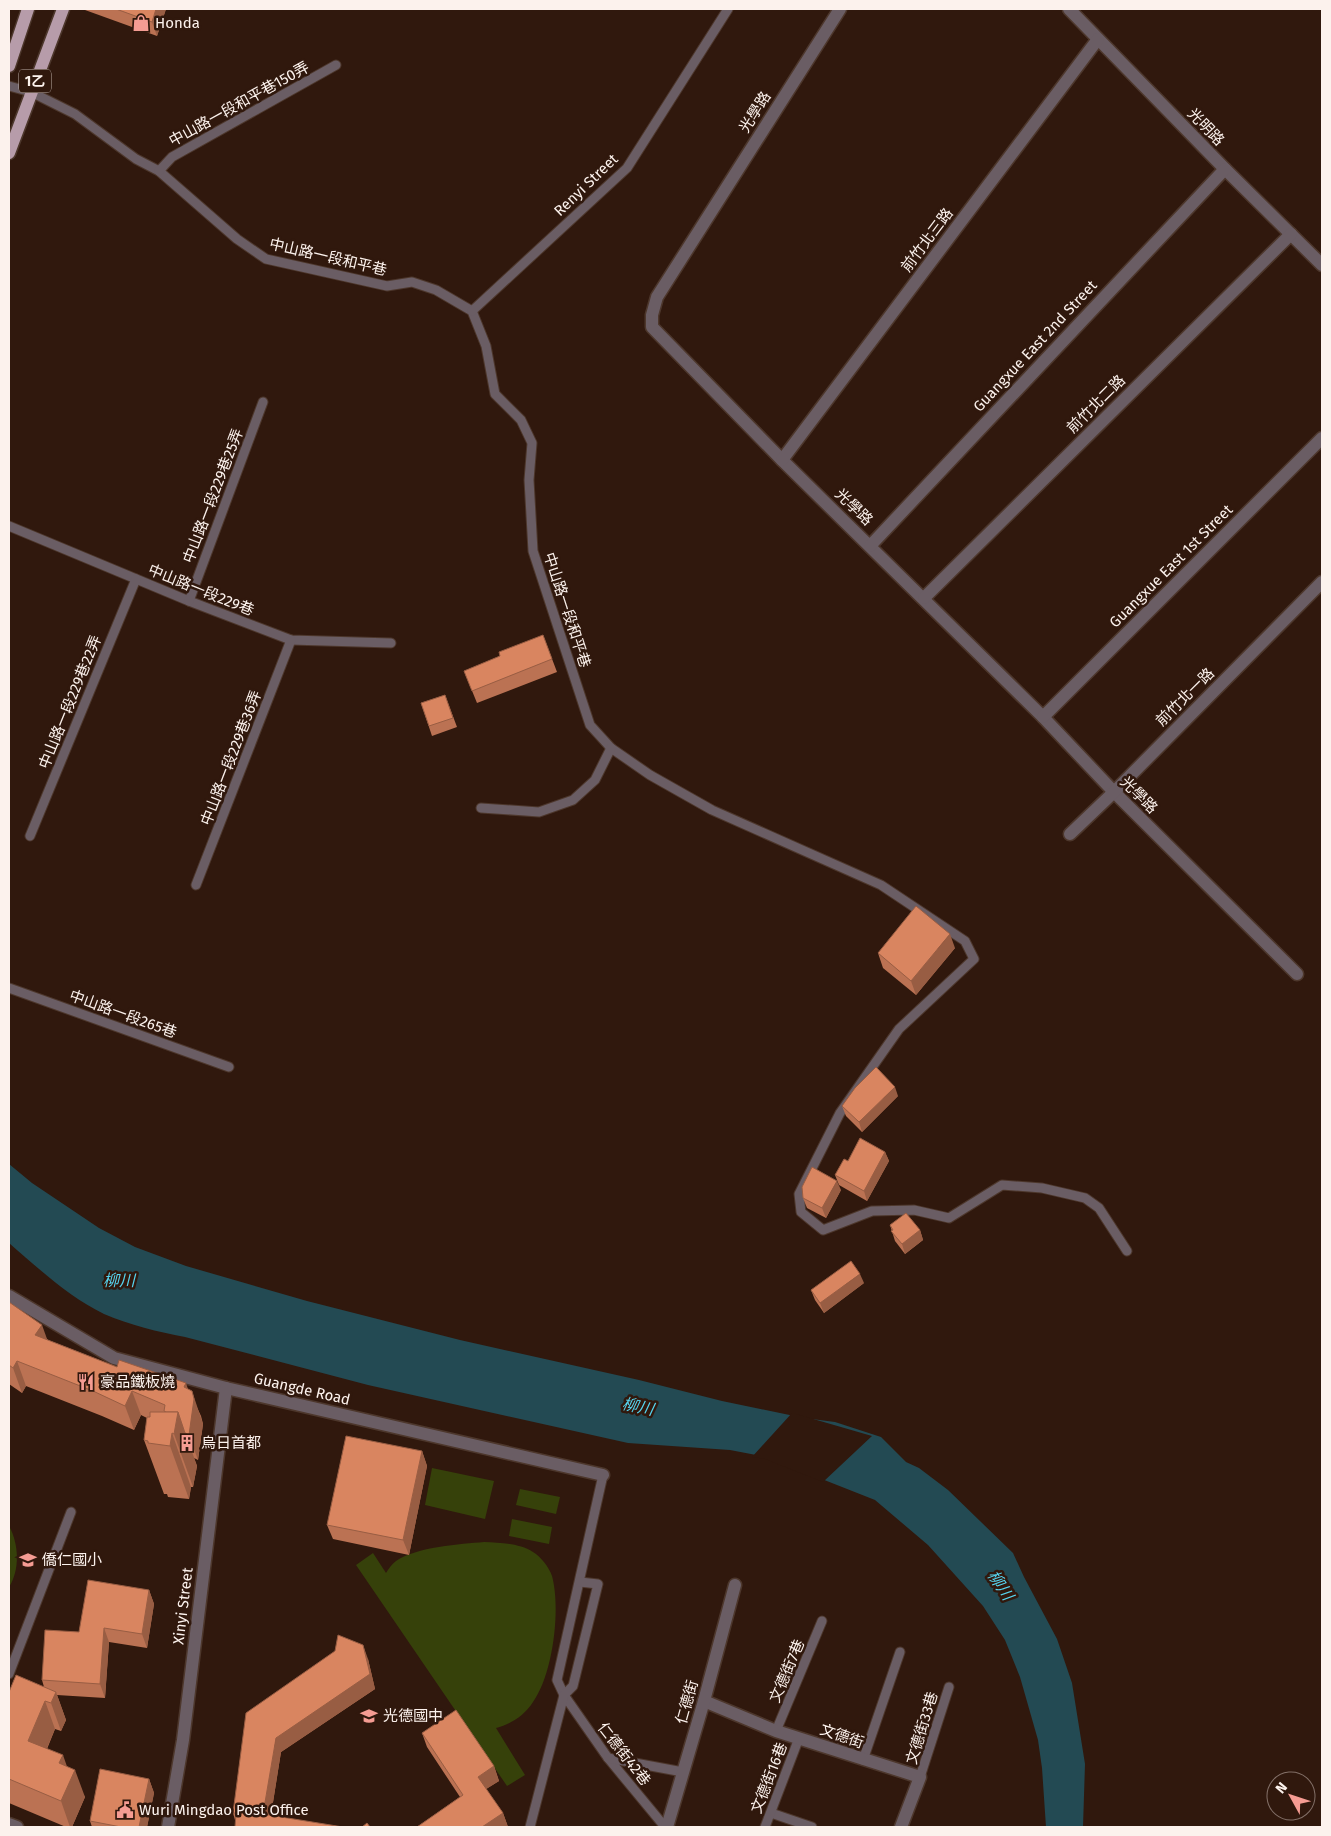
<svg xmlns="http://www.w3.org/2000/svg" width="1331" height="1836" font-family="'Fira Sans','Noto Sans TC',sans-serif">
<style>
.green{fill:#36410a}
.water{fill:#234a53}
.pier{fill:#30180d}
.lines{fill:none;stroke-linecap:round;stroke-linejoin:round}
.service-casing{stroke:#4d372c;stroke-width:11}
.minor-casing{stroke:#4d372c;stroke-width:15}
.primary-casing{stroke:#4d372c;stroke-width:15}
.service{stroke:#6a5d64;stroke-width:9}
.minor{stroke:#6a5d64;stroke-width:12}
.primary{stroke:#b79caa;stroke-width:12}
.wall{fill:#bb7253}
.shaded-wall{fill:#985d43}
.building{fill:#d98560;stroke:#985d43}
.labels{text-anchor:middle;stroke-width:5;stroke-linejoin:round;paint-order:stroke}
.shield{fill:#30180d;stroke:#bfb1aa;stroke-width:1}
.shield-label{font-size:14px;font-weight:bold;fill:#fcf2ed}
.poi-label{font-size:15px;fill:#fcf2ed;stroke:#30180d;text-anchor:start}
.street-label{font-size:15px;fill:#fcf2ed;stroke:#30180d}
.water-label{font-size:16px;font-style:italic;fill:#56d5f0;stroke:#30180d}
</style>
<rect width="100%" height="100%" fill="#30180d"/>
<g class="green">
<path d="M 432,1468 L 494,1481 L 485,1519 L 425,1505 Z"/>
<path d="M 520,1489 L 560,1497 L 556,1514 L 516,1505 Z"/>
<path d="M 512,1519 L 552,1527 L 549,1544 L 509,1536 Z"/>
<path d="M 9,1526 C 19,1544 20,1570 9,1587 Z"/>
<path d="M 484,1542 C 500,1543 519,1543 533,1552 C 541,1557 549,1567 552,1576 C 561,1609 553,1674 533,1702 C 524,1716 511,1724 496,1728 L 525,1775 L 507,1786 L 356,1565 L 373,1553 L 386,1573 C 389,1568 392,1564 396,1561 C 416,1547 461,1544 484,1542 Z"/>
</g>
<path class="water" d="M 9,1164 L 32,1183 L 99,1228 L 135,1247 L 186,1266 L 307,1301 L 460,1340 L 639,1380 L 722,1401 L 804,1418 L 835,1422 L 881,1437 L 906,1462 L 919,1468 L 948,1490 L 1013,1553 L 1024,1577 L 1057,1639 L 1072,1683 L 1085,1764 L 1083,1827 L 1046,1827 L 1042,1768 L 1038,1740 L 1020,1677 L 1005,1640 L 983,1606 L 928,1545 L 875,1500 L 766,1457 L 730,1450 L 628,1443 L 368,1385 L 185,1337 C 158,1332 130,1325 104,1314 C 69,1297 38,1268 9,1243 Z"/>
<path class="pier" d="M 792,1413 L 796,1414 L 872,1436 L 823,1482 L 765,1459 L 752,1457 Z"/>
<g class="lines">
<g class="service-casing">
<g id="service">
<path d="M 9,86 L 31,92 L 75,114 L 136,159 L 159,171 L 237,239 L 266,259 L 387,286 L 412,282 L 436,290 L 472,311 L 486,346 L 495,394 L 521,420 L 532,443 L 529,480 L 533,551 L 590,725 L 611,748 L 650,775 L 712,810 L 881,885 L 965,941 L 974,959 L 899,1029 L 840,1113 L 799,1194 L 801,1212 L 823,1230 L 872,1211 L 914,1210 L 949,1218 L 1002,1185 L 1042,1188 L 1085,1198 L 1099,1208 L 1127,1251"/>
<path d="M 159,171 L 172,157 L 336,65"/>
<path d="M 472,311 L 627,168 L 728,9"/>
<path d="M 9,526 L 189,601 L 291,640 L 391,643"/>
<path d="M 189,601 L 263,402"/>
<path d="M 481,808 L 539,812 L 573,800 L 595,780 L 611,748"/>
<path d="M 30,836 L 136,579"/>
<path d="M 196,885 L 291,640"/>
<path d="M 9,988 L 229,1067"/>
<path d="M 603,1475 L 557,1680 L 564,1695 L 608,1758 L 665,1827"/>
<path d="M 9,1674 L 71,1512"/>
<path d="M 776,1731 L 822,1621"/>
<path d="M 608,1758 L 683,1772"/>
<path d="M 863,1760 L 900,1652"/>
<path d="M 920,1777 L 949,1687"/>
<path d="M 771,1813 L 812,1827"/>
<path d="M 530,1827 L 564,1695 L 573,1686 L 598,1584 L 580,1582"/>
<path d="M 765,1827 L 799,1738"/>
</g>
</g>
<g class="minor-casing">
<g id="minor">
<path d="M 840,9 L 657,297 L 652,315 L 652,327 L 782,460 L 1043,717 L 1114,792 L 1297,974"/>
<path d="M 1069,9 L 1225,169 L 1322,265"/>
<path d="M 782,460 L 1098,39"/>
<path d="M 870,546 L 1225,169"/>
<path d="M 924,598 L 1291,234"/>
<path d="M 1043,717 L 1322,438"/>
<path d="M 1070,834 L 1114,792 L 1322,582"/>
<path d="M 9,1296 L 114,1358 L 226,1388 L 603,1475"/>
<path d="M 704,1701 L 776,1731 L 920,1777 L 901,1827"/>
<path d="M 9,1824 L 17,1827"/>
<path d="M 168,1827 L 183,1740 L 226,1388"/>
<path d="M 667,1827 L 704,1701 L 735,1585"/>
</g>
</g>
<g class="primary-casing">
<g id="primary">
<path d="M 9,66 L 28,9"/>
<path d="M 9,153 L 63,9"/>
</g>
</g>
<use href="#service" class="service"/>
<use href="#minor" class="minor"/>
<use href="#primary" class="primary"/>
</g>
<g class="wall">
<path d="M 85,9 L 166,9 L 157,36 L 85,10 Z"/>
<path d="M 543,635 L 557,672 L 477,703 L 464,671 L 500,656 Z"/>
<path d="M 445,695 L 457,727 L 432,736 L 421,703 Z"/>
<path d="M 955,948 L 916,995 L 883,968 L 878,953 Z"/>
<path d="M 898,1096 L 862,1132 L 846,1116 L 842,1106 Z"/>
<path d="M 885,1152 L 889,1161 L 867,1201 L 839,1185 L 835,1175 L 848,1161 Z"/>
<path d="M 841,1190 L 826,1218 L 807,1208 L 803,1198 Z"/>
<path d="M 890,1225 L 920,1230 L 923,1240 L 905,1254 L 895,1241 Z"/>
<path d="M 864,1283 L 824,1313 L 815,1300 L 811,1290 Z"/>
<path d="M 9,1302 L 48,1340 L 117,1367 L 188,1389 L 201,1416 L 203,1424 L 198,1460 L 194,1458 L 197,1466 L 193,1487 L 191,1487 L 189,1499 L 168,1497 L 167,1494 L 164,1494 L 144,1440 L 147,1418 L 141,1415 L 134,1430 L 102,1416 L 26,1386 L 22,1393 L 9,1384 Z"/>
<path d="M 422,1451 L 427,1466 L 409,1555 L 333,1539 L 327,1525 Z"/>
<path d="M 149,1590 L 154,1604 L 147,1648 L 109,1642 L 105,1698 L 57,1695 L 66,1720 L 61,1731 L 55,1729 L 47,1749 L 66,1766 L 85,1797 L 72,1827 L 66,1827 L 9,1803 L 9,1692 L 44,1687 L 42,1680 L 79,1632 Z"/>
<path d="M 335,1651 L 368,1659 L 375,1689 L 281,1752 L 271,1815 L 235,1820 L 233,1813 Z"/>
<path d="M 422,1733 L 494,1766 L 499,1781 L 486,1789 L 503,1813 L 508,1827 L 417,1827 L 460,1797 L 427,1747 Z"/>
<path d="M 149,1779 L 154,1793 L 147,1827 L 92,1827 L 90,1821 Z"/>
</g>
<g class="shaded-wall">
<path d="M 156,9 L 166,9 L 157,36 L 152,22 Z"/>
<path d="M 950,934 L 955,948 L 916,995 L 911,981 Z"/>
<path d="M 895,1087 L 898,1096 L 862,1132 L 859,1122 Z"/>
<path d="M 885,1152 L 889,1161 L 867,1201 L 864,1191 Z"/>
<path d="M 837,1181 L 841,1190 L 826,1218 L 822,1208 Z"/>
<path d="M 920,1230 L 923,1240 L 905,1254 L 902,1244 Z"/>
<path d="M 860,1274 L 864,1283 L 824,1313 L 820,1303 Z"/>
<path d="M 42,1325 L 51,1350 L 35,1335 Z"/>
<path d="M 17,1361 L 26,1386 L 22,1393 L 13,1368 Z"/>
<path d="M 186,1383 L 193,1404 L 192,1391 L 203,1424 L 198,1460 L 189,1435 L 184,1387 Z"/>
<path d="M 132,1391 L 141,1415 L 134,1430 L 125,1406 Z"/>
<path d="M 178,1412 L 197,1466 L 193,1487 L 174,1434 Z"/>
<path d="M 172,1433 L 191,1487 L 189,1499 L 170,1446 Z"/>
<path d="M 422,1451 L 427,1466 L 409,1555 L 403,1540 Z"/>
<path d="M 149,1590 L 154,1604 L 147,1648 L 142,1634 Z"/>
<path d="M 104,1628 L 109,1642 L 105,1698 L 100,1684 Z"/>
<path d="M 363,1645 L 368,1659 L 375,1689 L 281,1752 L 269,1827 L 263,1814 L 276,1738 Z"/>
<path d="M 56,1692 L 66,1720 L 61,1731 L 51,1703 Z"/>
<path d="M 45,1701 L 55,1729 L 38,1769 L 28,1741 Z"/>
<path d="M 63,1755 L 71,1778 L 75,1770 L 85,1797 L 72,1827 L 70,1827 L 61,1801 L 59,1763 Z"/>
<path d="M 494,1766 L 499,1781 L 483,1791 L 478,1777 Z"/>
<path d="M 149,1779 L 154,1793 L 147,1827 L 139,1827 Z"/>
<path d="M 503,1813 L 508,1827 L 482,1827 Z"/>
</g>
<g class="building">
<path d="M 116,9 L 156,9 L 152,22 Z"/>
<path d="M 543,635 L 552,659 L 472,691 L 464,671 L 500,656 L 499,652 Z"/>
<path d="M 445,695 L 453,718 L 429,726 L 421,703 Z"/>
<path d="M 916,906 L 950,934 L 911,981 L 878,953 Z"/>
<path d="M 876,1067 L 895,1087 L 859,1122 L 842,1106 L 855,1088 Z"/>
<path d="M 860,1138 L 885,1152 L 864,1191 L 835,1175 L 844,1159 L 848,1161 Z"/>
<path d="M 812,1167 L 837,1181 L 822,1208 L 803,1198 L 802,1187 Z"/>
<path d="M 906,1213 L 920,1230 L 902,1244 L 891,1231 L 893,1230 L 890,1225 Z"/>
<path d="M 851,1261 L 860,1274 L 820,1303 L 811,1290 Z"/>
<path d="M 9,1302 L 42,1325 L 35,1335 L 117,1367 L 119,1360 L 186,1383 L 184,1387 L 192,1391 L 194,1399 L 189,1435 L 185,1433 L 178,1412 L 166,1412 L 164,1411 L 165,1405 L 132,1391 L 125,1406 L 93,1391 L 17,1361 L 13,1368 L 9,1365 Z"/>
<path d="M 150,1412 L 178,1412 L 174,1434 L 172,1433 L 170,1446 L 148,1443 L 148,1441 L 144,1440 L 147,1417 L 150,1417 Z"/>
<path d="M 346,1436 L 422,1451 L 403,1540 L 327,1525 Z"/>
<path d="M 88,1580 L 149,1590 L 142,1634 L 104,1628 L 100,1684 L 42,1680 L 45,1630 L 79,1632 Z"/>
<path d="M 338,1635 L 363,1645 L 370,1674 L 276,1738 L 263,1814 L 343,1827 L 235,1827 L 236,1813 L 233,1813 L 246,1713 L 335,1651 Z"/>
<path d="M 16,1675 L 56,1692 L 51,1703 L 45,1701 L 28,1741 L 63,1755 L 59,1763 L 75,1770 L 61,1801 L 9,1779 L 9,1692 Z"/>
<path d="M 456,1710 L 494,1766 L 478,1777 L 503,1813 L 482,1827 L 417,1827 L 463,1795 L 422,1733 Z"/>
<path d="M 100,1769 L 149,1779 L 139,1827 L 121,1827 L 90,1821 Z"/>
<path d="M 367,1823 L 370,1827 L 362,1827 Z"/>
</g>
<defs>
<g id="shop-bare" transform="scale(1.35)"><path d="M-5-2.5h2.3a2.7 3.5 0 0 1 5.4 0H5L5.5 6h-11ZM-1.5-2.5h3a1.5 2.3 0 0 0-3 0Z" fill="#f59c93" stroke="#30180d" stroke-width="2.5" paint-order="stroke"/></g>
<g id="restaurant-bare" transform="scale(1.35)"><path d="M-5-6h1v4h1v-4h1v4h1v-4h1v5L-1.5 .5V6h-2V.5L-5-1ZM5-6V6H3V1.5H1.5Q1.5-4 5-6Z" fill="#f59c93" stroke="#30180d" stroke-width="2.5" paint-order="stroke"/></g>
<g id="building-bare" transform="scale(1.35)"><path d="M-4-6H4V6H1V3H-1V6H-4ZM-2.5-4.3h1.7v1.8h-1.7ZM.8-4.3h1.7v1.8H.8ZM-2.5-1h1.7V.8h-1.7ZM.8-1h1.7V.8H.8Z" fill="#f59c93" stroke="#30180d" stroke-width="2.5" paint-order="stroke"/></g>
<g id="school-bare" transform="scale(1.35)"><path d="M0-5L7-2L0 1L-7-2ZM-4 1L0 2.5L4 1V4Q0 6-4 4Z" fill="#f59c93" stroke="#30180d" stroke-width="2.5" paint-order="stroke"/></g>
<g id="civic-bare" transform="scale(1.35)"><path d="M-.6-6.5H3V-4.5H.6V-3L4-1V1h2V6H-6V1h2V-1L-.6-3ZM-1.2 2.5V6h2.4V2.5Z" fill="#f59c93" stroke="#30180d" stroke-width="2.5" paint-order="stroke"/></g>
</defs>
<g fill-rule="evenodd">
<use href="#shop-bare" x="141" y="23"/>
<use href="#restaurant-bare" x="86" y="1382"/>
<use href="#building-bare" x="187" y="1443"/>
<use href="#school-bare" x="28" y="1560"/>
<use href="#school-bare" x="369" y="1716"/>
<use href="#civic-bare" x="125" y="1810"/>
</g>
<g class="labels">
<rect class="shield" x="19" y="69.5" width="32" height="23" rx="4"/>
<g class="shield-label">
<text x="35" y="86">1乙</text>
</g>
<g class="poi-label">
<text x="155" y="28">Honda</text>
<text x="100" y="1387">豪品鐵板燒</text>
<text x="201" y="1448">烏日首都</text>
<text x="42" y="1565">僑仁國小</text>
<text x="383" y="1721">光德國中</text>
<text x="139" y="1815">Wuri Mingdao Post Office</text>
</g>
<g class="street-label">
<text transform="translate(239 104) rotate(-29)" y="5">中山路一段和平巷150弄</text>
<text transform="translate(755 112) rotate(-58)" y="5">光學路</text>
<text transform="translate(1206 127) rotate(46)" y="5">光明路</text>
<text transform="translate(586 185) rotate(-44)" y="5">Renyi Street</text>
<text transform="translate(927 240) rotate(-53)" y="5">前竹北三路</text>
<text transform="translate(328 257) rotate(13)" y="5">中山路一段和平巷</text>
<text transform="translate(1035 346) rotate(-47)" y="5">Guangxue East 2nd Street</text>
<text transform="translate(1096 404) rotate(-45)" y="5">前竹北二路</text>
<text transform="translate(213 496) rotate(-69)" y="5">中山路一段229巷25弄</text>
<text transform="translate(854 507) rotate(44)" y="5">光學路</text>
<text transform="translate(1171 566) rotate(-45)" y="5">Guangxue East 1st Street</text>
<text transform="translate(201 590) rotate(22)" y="5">中山路一段229巷</text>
<text transform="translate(567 610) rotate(72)" y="5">中山路一段和平巷</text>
<text transform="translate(1185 697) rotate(-45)" y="5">前竹北一路</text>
<text transform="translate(70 702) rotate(-68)" y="5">中山路一段229巷22弄</text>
<text transform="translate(231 758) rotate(-69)" y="5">中山路一段229巷36弄</text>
<text transform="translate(1139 795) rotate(45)" y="5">光學路</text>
<text transform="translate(123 1014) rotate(20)" y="5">中山路一段265巷</text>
<text transform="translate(302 1389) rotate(13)" y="5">Guangde Road</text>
<text transform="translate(183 1606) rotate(-83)" y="5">Xinyi Street</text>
<text transform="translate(787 1671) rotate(-67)" y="5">文德街7巷</text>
<text transform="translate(687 1702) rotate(-74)" y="5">仁德街</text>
<text transform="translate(922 1728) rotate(-73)" y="5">文德街33巷</text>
<text transform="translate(842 1736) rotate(19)" y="5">文德街</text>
<text transform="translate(624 1754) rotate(52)" y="5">仁德街42巷</text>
<text transform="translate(769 1778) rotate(-69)" y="5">文德街16巷</text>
</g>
<g class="water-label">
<text x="119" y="1286">柳川</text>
<text transform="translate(638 1406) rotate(11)" y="6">柳川</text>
<text transform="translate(1001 1585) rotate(56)" y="6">柳川</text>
</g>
</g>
<rect width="1331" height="1836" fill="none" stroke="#fcf2ed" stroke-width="20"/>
<g transform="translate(1291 1796) rotate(310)"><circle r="24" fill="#30180d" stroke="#826f67"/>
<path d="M0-4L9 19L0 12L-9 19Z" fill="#f59c93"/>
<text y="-8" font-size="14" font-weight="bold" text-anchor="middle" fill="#fcf2ed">N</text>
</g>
</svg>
